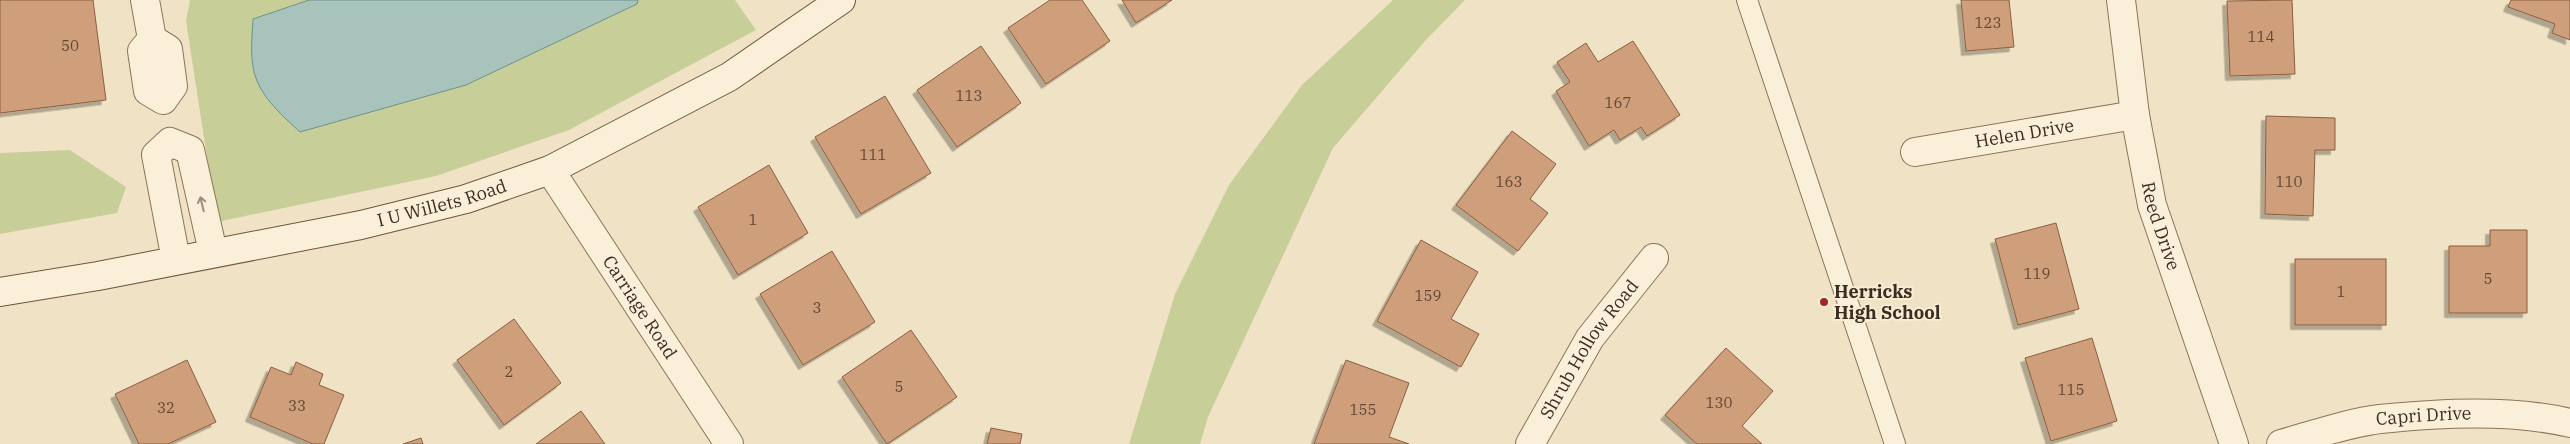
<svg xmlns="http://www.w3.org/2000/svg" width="2570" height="444" font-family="'IBM Plex Serif',serif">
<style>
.green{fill:#c8ce98}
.water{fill:#a7c3bb;stroke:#6d9289}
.building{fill:#cf9e7a;stroke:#8b5e3f;filter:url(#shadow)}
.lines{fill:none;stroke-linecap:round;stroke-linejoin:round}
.lane-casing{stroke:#8b755a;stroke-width:22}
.street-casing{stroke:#8b755a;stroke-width:30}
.secondary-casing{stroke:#6d563d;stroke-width:30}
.lane{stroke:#faf0d9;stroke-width:20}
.street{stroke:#faf0d9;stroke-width:28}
.secondary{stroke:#faf0d9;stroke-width:28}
.oneway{stroke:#9a8e7c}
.poi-dot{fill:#9c2829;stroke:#f7edd5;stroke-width:2}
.labels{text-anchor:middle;stroke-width:4;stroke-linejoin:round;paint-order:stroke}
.number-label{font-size:15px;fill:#604936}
.street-label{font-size:18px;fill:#3b2d1f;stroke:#f7edd5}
.poi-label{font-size:18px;font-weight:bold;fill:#3b2d1f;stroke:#f7edd5;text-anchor:start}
</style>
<defs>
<filter id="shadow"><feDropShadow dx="-4.5" dy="4.5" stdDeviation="0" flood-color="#0004"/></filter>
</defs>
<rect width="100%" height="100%" fill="#f0e3c5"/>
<g class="green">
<path d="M 190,0 L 309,0 L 253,19 L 252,51 L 466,85 L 637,4 L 638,0 L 735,0 L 756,30 L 569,130 L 436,176 L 217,222 L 186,21 Z"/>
<path d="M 1393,0 L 1465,0 L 1425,41 L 1333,148 L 1208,417 L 1200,444 L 1129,444 L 1175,294 L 1229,185 L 1302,85 Z"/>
<path d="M 70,150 L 126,187 L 117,213 L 0,234 L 0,153 Z"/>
</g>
<path class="water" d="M 309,0 L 638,0 L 637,4 L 466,85 L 300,132 C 285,118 265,101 257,81 C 249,63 252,38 253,19 Z"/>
<g class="building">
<path d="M 0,0 L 93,0 L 106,100 L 0,113 Z"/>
<path d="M 1050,0 L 1082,0 L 1110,41 L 1046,84 L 1008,28 Z"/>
<path d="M 1122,0 L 1172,0 L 1136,23 Z"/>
<path d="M 1961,0 L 2009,0 L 2014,47 L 1966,51 Z"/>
<path d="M 2292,0 L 2295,74 L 2230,76 L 2227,1 Z"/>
<path d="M 2511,0 L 2570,0 L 2570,40 L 2552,33 L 2555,24 L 2508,7 Z"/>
<path d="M 1633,41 L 1680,115 L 1647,136 L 1641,127 L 1620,140 L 1614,130 L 1589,146 L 1556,91 L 1570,82 L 1557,62 L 1586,43 L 1598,62 Z"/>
<path d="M 981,46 L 1021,103 L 957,147 L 917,90 Z"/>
<path d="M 885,96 L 931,173 L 861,214 L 815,137 Z"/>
<path d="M 2266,116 L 2335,118 L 2335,150 L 2315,150 L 2313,216 L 2265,214 Z"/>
<path d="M 1512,131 L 1556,164 L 1530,199 L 1548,213 L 1518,251 L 1456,205 Z"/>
<path d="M 769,165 L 808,233 L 738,275 L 698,207 Z"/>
<path d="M 2056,223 L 2079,309 L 2018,325 L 1995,239 Z"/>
<path d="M 2490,230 L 2527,230 L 2527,313 L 2449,313 L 2449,246 L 2490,246 Z"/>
<path d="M 1421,240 L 1478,272 L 1451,319 L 1479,334 L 1461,367 L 1377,321 Z"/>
<path d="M 832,251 L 875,322 L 803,365 L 760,294 Z"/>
<rect x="2295" y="259" width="91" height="66"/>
<path d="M 514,319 L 561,383 L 504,425 L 457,360 Z"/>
<path d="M 911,330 L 957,397 L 887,444 L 842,377 Z"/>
<path d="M 2092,338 L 2117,421 L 2051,441 L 2025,358 Z"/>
<path d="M 1726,348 L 1773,391 L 1742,426 L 1762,444 L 1697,444 L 1665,415 Z"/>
<path d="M 187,360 L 216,422 L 168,444 L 139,444 L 115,394 Z"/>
<path d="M 1346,360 L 1409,383 L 1389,437 L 1409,444 L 1314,444 Z"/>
<path d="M 296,362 L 323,374 L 319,385 L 344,395 L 324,444 L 313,444 L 250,417 L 271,367 L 291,375 Z"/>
<path d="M 581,411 L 605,444 L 536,444 Z"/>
<path d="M 991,428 L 1022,434 L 1020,444 L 987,444 Z"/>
<path d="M 421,438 L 423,444 L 403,444 Z"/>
</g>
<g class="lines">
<g class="lane-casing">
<path id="lane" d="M 1747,0 L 1895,444"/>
</g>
<g class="street-casing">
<g id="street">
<path d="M 145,0 L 152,39"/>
<path id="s1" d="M 2121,0 L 2135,115 L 2152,205 L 2234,444"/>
<path d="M 152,39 L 168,49 L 173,86 L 163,100 L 148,91 L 142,51 Z"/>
<path id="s2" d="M 1915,152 L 2135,115"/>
<path id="s3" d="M 550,170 L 729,444"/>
<path d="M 176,260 L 156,155 L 170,142 L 190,150 L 213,252"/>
<path id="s4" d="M 1530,444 L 1590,338 L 1654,258"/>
<path id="s5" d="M 2281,444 C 2313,435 2347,423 2380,419 C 2440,413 2511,409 2570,423"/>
</g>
</g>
<g class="secondary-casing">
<g id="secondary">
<path id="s6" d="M 0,292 L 98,276 L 361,225 L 466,199 L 550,170 L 729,77 L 841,0"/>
</g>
</g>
<use href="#lane" class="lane"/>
<use href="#street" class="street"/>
<use href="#secondary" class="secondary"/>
</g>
<defs><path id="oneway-shaft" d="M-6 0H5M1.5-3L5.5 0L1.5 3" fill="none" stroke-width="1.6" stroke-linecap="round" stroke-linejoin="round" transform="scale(1.25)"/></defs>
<use class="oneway" href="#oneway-shaft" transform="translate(202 204) rotate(-103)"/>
<circle class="poi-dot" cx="1824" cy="302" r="5"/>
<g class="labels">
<g class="number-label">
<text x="1988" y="28">123</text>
<text x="2261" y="42">114</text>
<text x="70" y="51">50</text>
<text x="969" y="101">113</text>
<text x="1618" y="108">167</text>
<text x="873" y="160">111</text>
<text x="1509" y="187">163</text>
<text x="2289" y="187">110</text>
<text x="753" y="225">1</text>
<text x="2037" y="279">119</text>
<text x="2488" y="284">5</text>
<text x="2341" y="297">1</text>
<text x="1428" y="301">159</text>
<text x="817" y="313">3</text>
<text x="509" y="377">2</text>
<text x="899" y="392">5</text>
<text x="2071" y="395">115</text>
<text x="1719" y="408">130</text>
<text x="297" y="411">33</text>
<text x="166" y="413">32</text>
<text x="1363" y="415">155</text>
</g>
<g class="street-label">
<text dy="6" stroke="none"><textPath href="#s2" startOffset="111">Helen Drive</textPath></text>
<text dy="6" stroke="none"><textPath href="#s6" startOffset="451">I U Willets Road</textPath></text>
<text dy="6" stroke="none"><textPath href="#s1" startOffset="230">Reed Drive</textPath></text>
<text dy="6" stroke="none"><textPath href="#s3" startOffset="164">Carriage Road</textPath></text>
<text dy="6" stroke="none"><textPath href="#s4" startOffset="112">Shrub Hollow Road</textPath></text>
<text dy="6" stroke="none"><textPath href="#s5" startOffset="146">Capri Drive</textPath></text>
</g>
<g class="poi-label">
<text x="1834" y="298">Herricks<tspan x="1834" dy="21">High School</tspan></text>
</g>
</g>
</svg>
